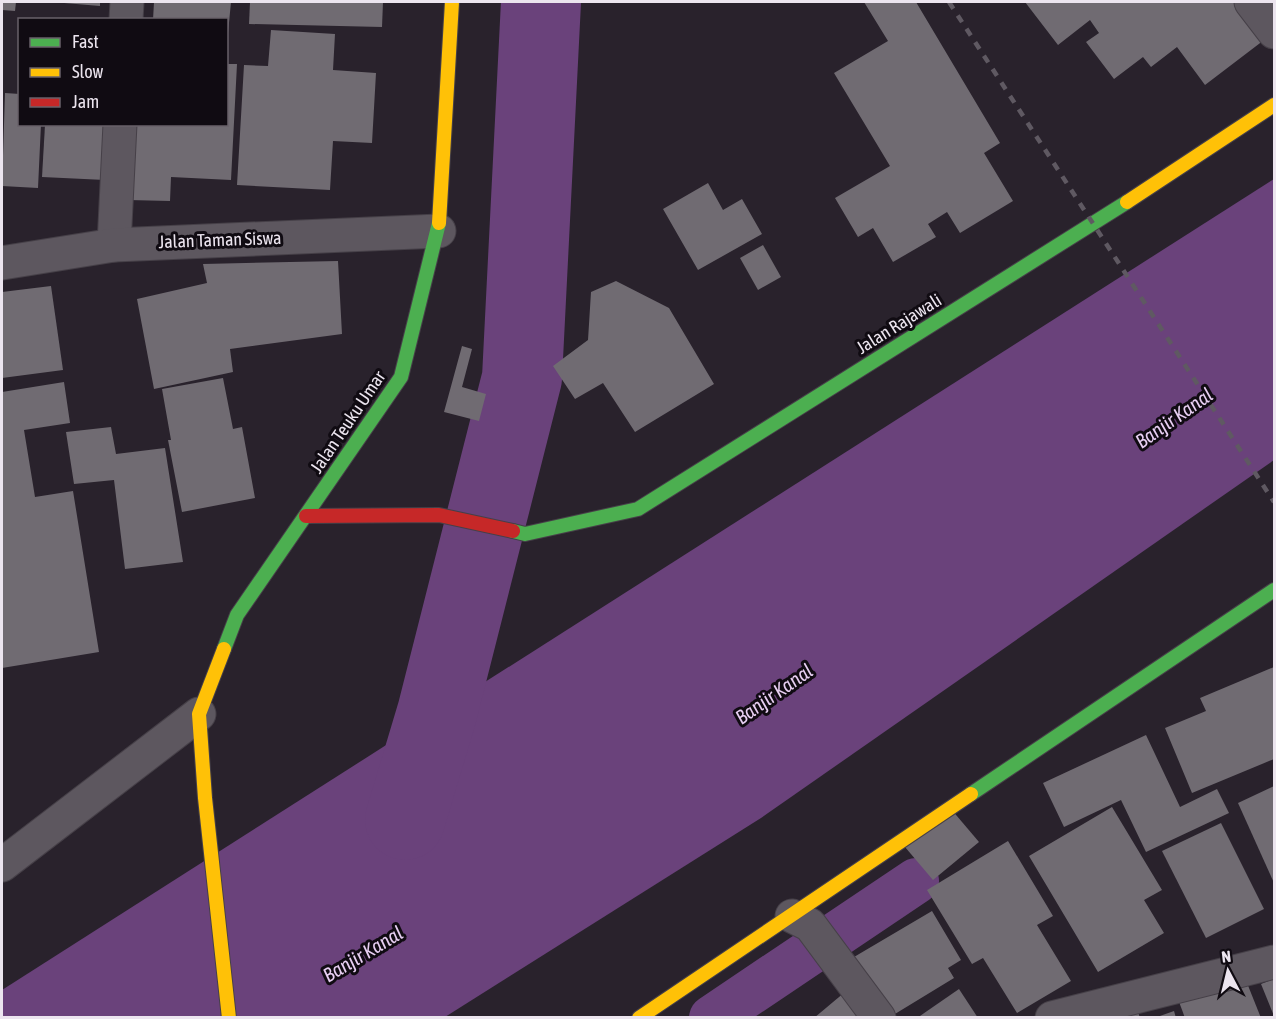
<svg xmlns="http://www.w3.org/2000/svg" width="1276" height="1019" font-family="'Asap Condensed',sans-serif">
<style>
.water{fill:#6a427b}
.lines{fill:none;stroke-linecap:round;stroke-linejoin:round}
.canal{stroke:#6a427b;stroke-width:46}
.river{stroke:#6a427b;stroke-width:80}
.building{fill:#706b72}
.street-casing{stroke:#464048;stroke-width:35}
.fast-casing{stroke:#464048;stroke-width:16}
.slow-casing{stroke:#464048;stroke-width:16}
.jam-casing{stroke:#464048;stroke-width:16}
.street{stroke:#5d575f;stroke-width:33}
.fast{stroke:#4caf50;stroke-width:14}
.slow{stroke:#ffc107;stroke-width:14}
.jam{stroke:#c62828;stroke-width:14}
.rail{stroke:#5f5962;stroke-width:4.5;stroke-dasharray:8 8;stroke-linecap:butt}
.labels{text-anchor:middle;stroke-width:6;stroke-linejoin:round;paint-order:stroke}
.street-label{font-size:18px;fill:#ece5ef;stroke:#100b12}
.water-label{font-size:20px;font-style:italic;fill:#e8cff3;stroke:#100b12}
</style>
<rect width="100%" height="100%" fill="#29222c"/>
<path class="water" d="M 1274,179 L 1274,460 L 761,818 L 445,1017 L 2,1018 L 2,990 Z"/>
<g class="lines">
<path class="canal" d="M 712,1018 L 916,881"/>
<path class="river" d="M 405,820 L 437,713 L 522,378 L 541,2"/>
</g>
<g class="building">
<path d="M 2,2 L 16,2 L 15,11 L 2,10 Z"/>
<path d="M 52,2 L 100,2 L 100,6 Z"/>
<path d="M 154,2 L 231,2 L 228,33 L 226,20 L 153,20 Z"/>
<path d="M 250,2 L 383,2 L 382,27 L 249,24 Z"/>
<path d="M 864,2 L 916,2 L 1000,143 L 984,153 L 1013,201 L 960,233 L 947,212 L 928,224 L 936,237 L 893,262 L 873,228 L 858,237 L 835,198 L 890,166 L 834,73 L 888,41 Z"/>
<path d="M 1025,2 L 1241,2 L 1268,37 L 1205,85 L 1177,47 L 1151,67 L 1143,57 L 1114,79 L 1086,42 L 1099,33 L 1090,20 L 1058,45 Z"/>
<path d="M 271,30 L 335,34 L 333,70 L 376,73 L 372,143 L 333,141 L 330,190 L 237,185 L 244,65 L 268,66 Z"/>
<path d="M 226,64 L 237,64 L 231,180 L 171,177 L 170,201 L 128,200 L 132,124 L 226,124 Z"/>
<path d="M 5,93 L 20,94 L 20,124 L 41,124 L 38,188 L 2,186 Z"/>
<path d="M 71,124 L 108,124 L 105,180 L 42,177 L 45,125 Z"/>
<path d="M 708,183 L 723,210 L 742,199 L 762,234 L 698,270 L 663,209 Z"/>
<path d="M 763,245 L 781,277 L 758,290 L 740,258 Z"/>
<path d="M 338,261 L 342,334 L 230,349 L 233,372 L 154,389 L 137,299 L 207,283 L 203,264 Z"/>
<path d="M 616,281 L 669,308 L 714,384 L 635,432 L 603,383 L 575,399 L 553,366 L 588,340 L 591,292 Z"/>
<path d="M 51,286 L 63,370 L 2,378 L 2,292 Z"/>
<path d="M 462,346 L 472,349 L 462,387 L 486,394 L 479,421 L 444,412 Z"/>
<path d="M 223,378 L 233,429 L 242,427 L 255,498 L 182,512 L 168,440 L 171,440 L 162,389 Z"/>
<path d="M 64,382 L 70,423 L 24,430 L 35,497 L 73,491 L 99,652 L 2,668 L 2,392 Z"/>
<path d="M 111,427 L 116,454 L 165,448 L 183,562 L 125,569 L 114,480 L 74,484 L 66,432 Z"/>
<path d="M 1274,667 L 1274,759 L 1192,793 L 1165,728 L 1206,711 L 1200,698 Z"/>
<path d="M 1146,735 L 1180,807 L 1217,789 L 1229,813 L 1146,852 L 1121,800 L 1064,827 L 1043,783 Z"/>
<path d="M 1274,786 L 1274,883 L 1238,803 Z"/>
<path d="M 1112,807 L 1162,890 L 1144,900 L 1164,933 L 1098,972 L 1029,856 Z"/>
<path d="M 951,809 L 979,842 L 933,880 L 905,847 Z"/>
<path d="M 1221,823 L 1264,909 L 1206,938 L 1162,851 Z"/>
<path d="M 1008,841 L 1053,916 L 1037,925 L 1071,981 L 1017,1013 L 983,958 L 972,964 L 927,890 Z"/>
<path d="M 932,911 L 961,960 L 948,968 L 954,978 L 890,1017 L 854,957 Z"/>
<path d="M 1243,973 L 1261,1018 L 1185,1018 L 1178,999 Z"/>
<path d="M 1274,979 L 1274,1016 L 1261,984 Z"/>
<path d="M 959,989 L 978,1018 L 917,1018 Z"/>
<path d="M 845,992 L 865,1018 L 814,1018 Z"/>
<path d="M 1137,1009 L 1140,1018 L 1115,1018 Z"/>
<path d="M 1174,1011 L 1176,1018 L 1157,1018 L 1157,1017 Z"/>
</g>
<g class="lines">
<g class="street-casing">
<g id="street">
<path d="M 1251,2 L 1274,32"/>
<path d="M 126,20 L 127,2"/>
<path d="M 114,245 L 120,124"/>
<path d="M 2,263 L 114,245 L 439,231"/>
<path d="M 2,865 L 199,714"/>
<path d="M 792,916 L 810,925 L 879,1018"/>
<path d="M 1052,1018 L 1274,962"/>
</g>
</g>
<g class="fast-casing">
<g id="fast">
<path d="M 513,531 L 525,534 L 638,509 L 1127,202"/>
<path d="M 224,649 L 237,615 L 401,377 L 439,223"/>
<path d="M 971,794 L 1274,590"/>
</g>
</g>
<g class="slow-casing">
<g id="slow">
<path d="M 1127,202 L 1274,105"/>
<path d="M 439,223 L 452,2"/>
<path d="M 224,649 L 199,714 L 205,798 L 229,1018"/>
<path d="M 639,1018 L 971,794"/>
</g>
</g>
<g class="jam-casing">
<path id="jam" d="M 306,516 L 439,515 L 513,531"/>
</g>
<use href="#street" class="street"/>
<use href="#fast" class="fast"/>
<use href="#slow" class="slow"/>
<use href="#jam" class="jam"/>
<path class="rail" d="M 949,2 L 1274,502"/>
</g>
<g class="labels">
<g class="street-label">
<text transform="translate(220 240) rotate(-2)" y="6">Jalan Taman Siswa</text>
<text transform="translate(899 324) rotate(-32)" y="6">Jalan Rajawali</text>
<text transform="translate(348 422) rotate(-56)" y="6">Jalan Teuku Umar</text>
</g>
<g class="water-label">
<text transform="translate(1174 418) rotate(-35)" y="7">Banjir Kanal</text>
<text transform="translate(774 694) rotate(-35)" y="7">Banjir Kanal</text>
<text transform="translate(363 954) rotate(-31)" y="7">Banjir Kanal</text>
</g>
</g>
<rect width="1276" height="1019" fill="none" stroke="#ece5ef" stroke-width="6"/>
<rect x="18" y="18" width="210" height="108" fill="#100b12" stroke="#68626a" stroke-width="1.5"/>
<rect x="30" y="38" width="30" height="9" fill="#4caf50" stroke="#68626a" stroke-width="1.5"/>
<text x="72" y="48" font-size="18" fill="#ece5ef">Fast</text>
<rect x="30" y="68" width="30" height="9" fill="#ffc107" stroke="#68626a" stroke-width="1.5"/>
<text x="72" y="78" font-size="18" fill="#ece5ef">Slow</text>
<rect x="30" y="98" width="30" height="9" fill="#c62828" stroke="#68626a" stroke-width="1.5"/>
<text x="72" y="108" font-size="18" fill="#ece5ef">Jam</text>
<g transform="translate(1228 971) rotate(353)" stroke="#100b12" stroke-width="4.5" paint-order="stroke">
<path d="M0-4.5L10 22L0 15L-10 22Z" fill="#ece5ef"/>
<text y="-9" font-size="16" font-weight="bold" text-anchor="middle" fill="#ece5ef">N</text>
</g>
</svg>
